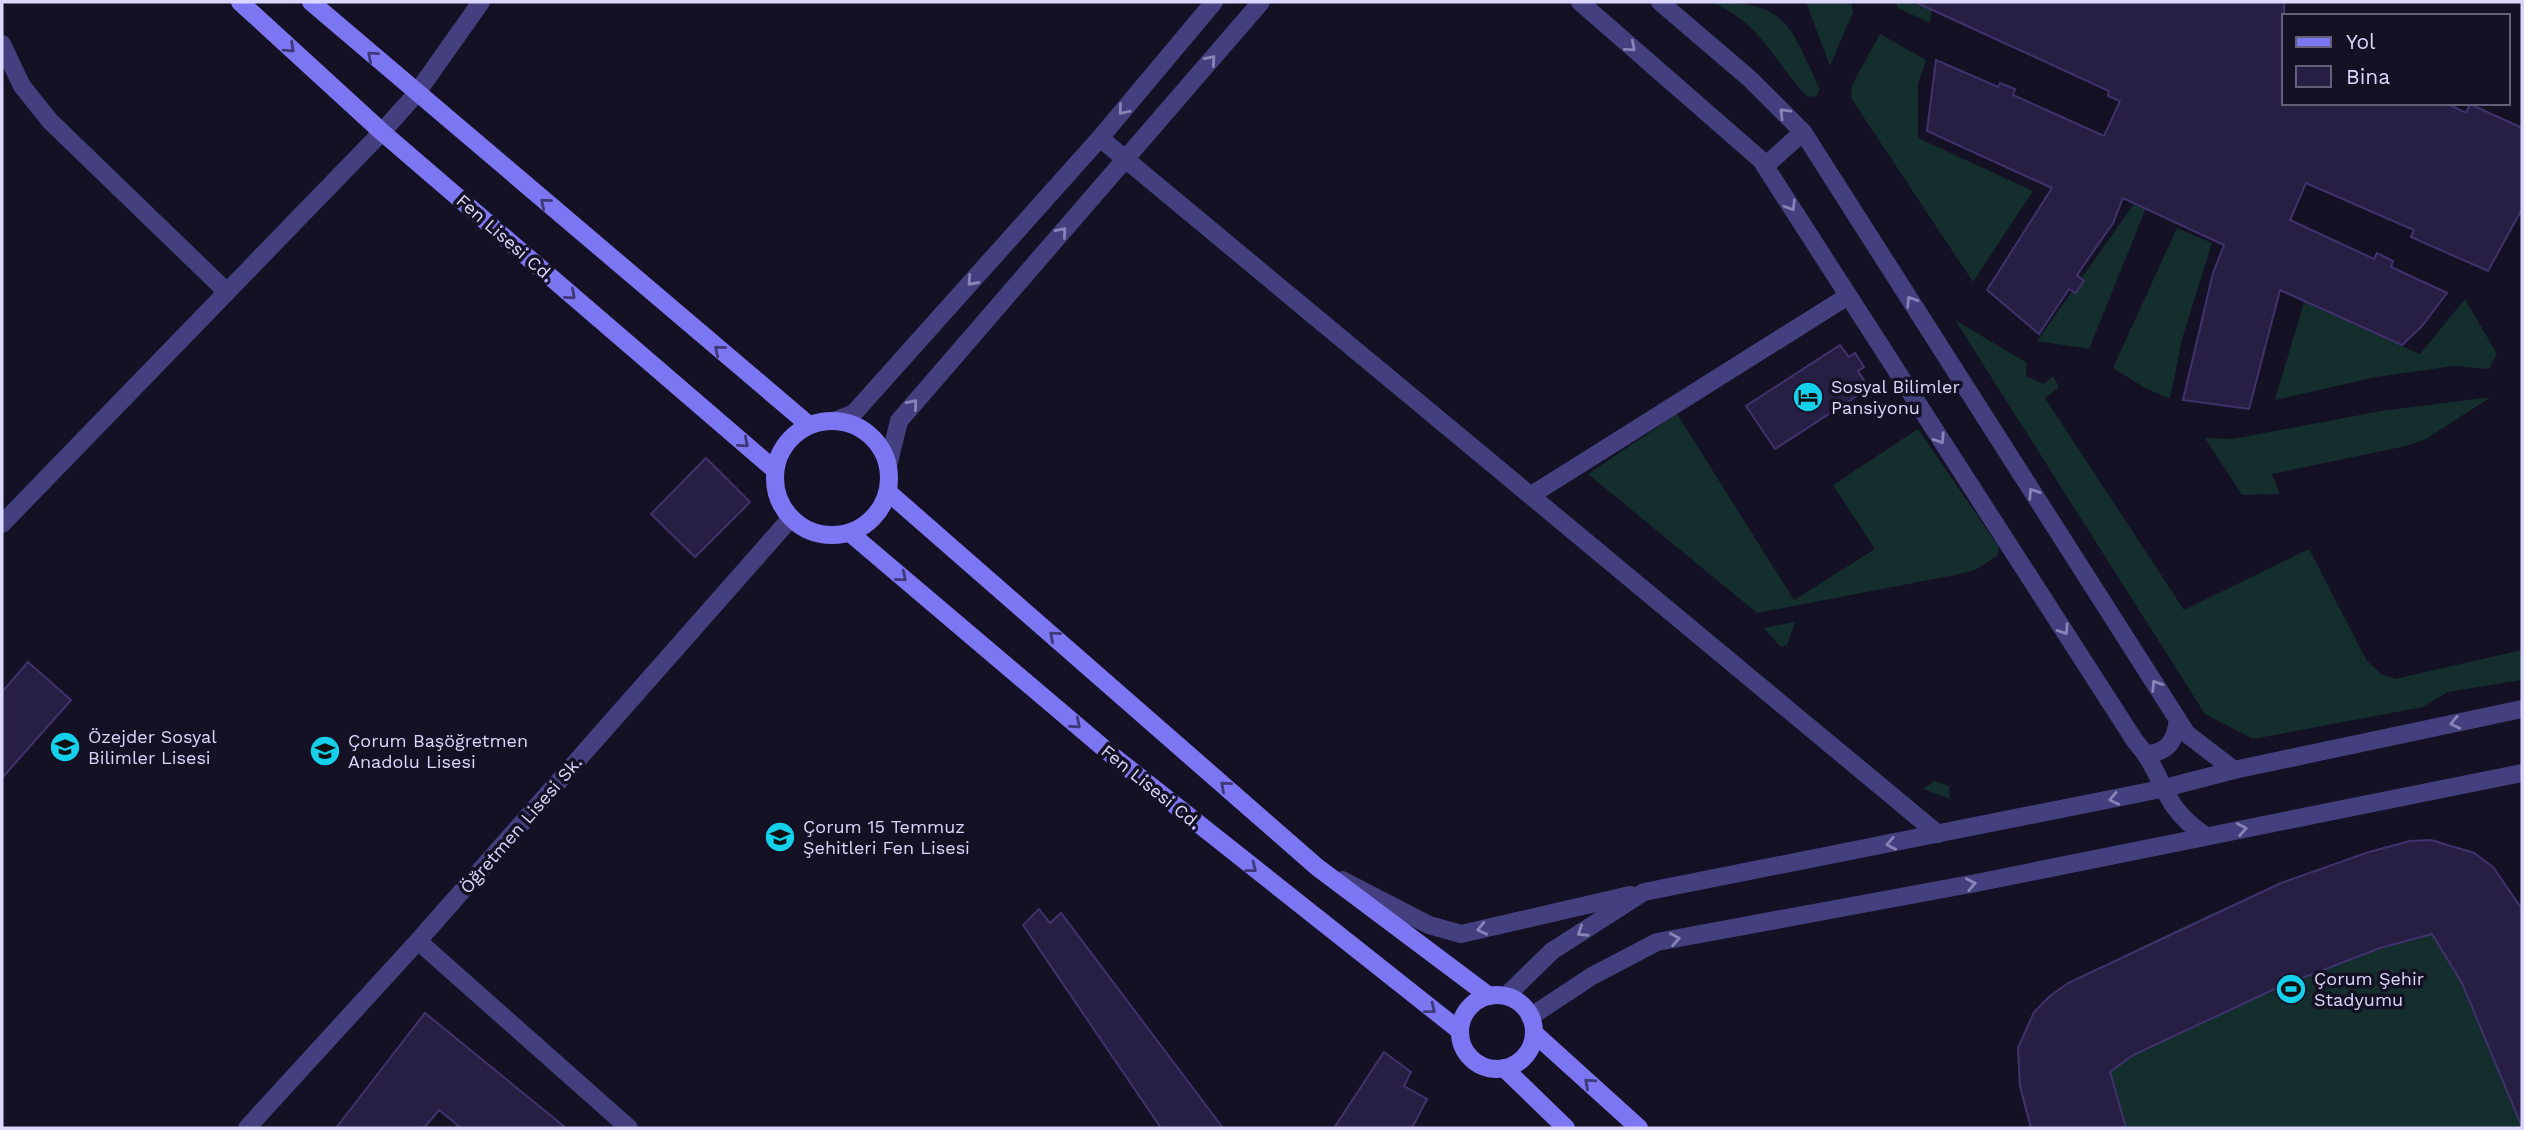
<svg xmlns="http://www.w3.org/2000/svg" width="2524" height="1130" font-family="'Work Sans',sans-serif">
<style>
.grass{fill:#142d2d}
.building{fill:#271e43;stroke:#40326d;stroke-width:2}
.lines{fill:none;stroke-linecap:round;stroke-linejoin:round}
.street{stroke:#44407f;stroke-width:18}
.secondary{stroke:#7d76f3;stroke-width:18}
.oneway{stroke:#8884b7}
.oneway2{stroke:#3f3977}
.labels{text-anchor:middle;stroke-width:7;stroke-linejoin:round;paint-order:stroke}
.street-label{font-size:18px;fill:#dcd7fc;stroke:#151124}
.poi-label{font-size:18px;fill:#dcd7fc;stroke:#151124;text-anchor:start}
</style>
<rect width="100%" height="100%" fill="#151124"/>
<g class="grass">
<path d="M 1710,2 C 1790,2 1789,26 1820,89 L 1816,96 L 1807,97 C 1775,62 1758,19 1710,2 Z"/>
<path d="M 1806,2 L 1851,2 L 1853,12 L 1830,66 Z"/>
<path d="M 1895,2 L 1933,2 L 1930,23 L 1898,8 Z"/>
<path d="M 1880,34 L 1926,60 L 1918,84 L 1918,138 L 2033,191 L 1973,282 L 1851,98 L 1852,85 Z"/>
<path d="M 2138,198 L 2146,208 L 2089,349 L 2037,341 Z"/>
<path d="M 2177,228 L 2212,243 L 2182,339 L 2170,399 L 2145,388 L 2113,368 Z"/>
<path d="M 2465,299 L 2497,354 L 2489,369 L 2454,366 L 2376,377 L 2275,400 L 2304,302 L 2420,354 Z"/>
<path d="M 1955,320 L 2027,363 L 2026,376 L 2044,384 L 2053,376 L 2059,387 L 2045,398 L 2184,610 L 2309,549 L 2367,661 L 2381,674 L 2395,679 L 2522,650 L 2522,680 L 2448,692 L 2423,707 L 2253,739 L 2205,714 Z"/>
<path d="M 2491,397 L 2426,439 L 2406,446 L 2272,474 L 2280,494 L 2242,495 L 2205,438 L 2233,439 L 2381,411 Z"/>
<path d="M 1677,414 L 1794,600 L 1875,549 L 1833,485 L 1918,429 L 1999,547 L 1997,556 L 1975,570 L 1955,575 L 1757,613 L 1588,474 Z"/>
<path d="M 1795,622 L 1787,645 L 1781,647 L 1763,628 Z"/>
<path d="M 1934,781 L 1949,786 L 1950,799 L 1923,789 Z"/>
<path d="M 2431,840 L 2474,853 L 2493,867 L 2522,909 L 2522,1128 L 2031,1128 C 2009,1067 2012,1022 2068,983 C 2153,942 2238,898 2328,866 C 2362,854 2395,842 2431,840 Z"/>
</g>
<g class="building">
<path d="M 1915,2 L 2284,2 L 2284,103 L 2446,103 L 2466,113 L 2470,104 L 2522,128 L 2522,209 L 2488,271 L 2411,237 L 2414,230 L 2306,183 L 2290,220 L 2374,259 L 2377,253 L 2393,261 L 2391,267 L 2447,293 L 2422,326 L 2402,345 L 2280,290 L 2249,409 L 2183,400 L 2213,273 L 2224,245 L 2123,198 L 2113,223 L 2077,275 L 2084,281 L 2076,293 L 2069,289 L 2039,334 L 1987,290 L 2052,188 L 1927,131 L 1936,60 L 1998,87 L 2000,83 L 2015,89 L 2013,95 L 2104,136 L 2120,101 L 2108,96 L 2109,91 Z"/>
<path d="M 1840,345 L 1849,357 L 1855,353 L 1864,367 L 1858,371 L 1869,388 L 1775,449 L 1746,406 Z"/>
<path d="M 706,458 L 750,502 L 695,557 L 651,514 Z"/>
<path d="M 28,662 L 71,700 L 2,778 L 2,692 Z"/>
<path d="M 2431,840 L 2474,853 L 2493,867 L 2522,909 L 2522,1127 L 2462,983 L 2432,934 L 2380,948 L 2279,987 L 2133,1055 L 2110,1072 L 2126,1128 L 2031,1128 L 2020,1086 L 2018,1048 L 2034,1012 L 2050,996 L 2068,983 L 2281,883 L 2369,852 L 2410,841 Z"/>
<path d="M 1039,909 L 1050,923 L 1061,913 L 1223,1128 L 1161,1128 L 1023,925 Z"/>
<path d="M 425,1013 L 566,1128 L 461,1128 L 439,1110 L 424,1128 L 336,1128 Z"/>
<path d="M 1384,1052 L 1411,1072 L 1404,1086 L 1427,1099 L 1412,1128 L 1334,1128 Z"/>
</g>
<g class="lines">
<g class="street">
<path d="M 1580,2 L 1761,160 L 2135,741 C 2166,775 2159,806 2206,836"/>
<path d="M 1660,2 L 1750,79 L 1803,132 L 2187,734 L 2234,770"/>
<path d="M 2,44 L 22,86 L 50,121 L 227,292"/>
<path d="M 1100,138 L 1938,834"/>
<path d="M 1765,166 L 1803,132"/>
<path d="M 834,421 L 854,413 L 1100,138 L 1214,2"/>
<path d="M 888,466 L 899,421 L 1261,2"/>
<path d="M 1533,494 L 1848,296"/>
<path d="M 2,524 L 382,132 L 416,94 L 481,2"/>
<path d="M 2146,754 C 2168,753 2175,741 2178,720"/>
<path d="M 1342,880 L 1429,925 L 1461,934 L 1630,895"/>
<path d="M 418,941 L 629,1128"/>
<path d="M 1506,996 L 1552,951 L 1644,892 L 2161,789 L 2234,770 L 2522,709"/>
<path d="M 1530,1017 L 1592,976 L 1657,942 L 1976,883 L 2522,773"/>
<path d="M 247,1128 L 418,941 L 791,518"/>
</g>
<g class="secondary">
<path d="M 240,2 L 382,132 L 775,470"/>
<path d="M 311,2 L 809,425"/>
<circle cx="832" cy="478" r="57"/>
<path d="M 888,492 L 1317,867 L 1489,996"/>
<path d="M 850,533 L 1113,756 L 1460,1031"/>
<circle cx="1497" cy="1032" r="37"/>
<path d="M 1534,1033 L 1639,1128"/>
<path d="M 1504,1068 L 1566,1128"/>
</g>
</g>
<defs><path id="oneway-chevron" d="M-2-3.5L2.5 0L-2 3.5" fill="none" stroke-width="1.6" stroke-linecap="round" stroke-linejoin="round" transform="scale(1.75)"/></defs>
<g class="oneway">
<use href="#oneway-chevron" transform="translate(1631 47) rotate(41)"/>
<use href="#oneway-chevron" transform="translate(1211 60) rotate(-49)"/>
<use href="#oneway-chevron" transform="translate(1123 110) rotate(130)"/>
<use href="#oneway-chevron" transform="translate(1784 113) rotate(-135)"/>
<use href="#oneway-chevron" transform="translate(1791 206) rotate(58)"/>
<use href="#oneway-chevron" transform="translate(1062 232) rotate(-49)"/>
<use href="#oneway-chevron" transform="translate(972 281) rotate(132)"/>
<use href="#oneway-chevron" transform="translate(1911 301) rotate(-123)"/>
<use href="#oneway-chevron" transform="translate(913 404) rotate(-49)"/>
<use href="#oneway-chevron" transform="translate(1940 439) rotate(57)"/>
<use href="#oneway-chevron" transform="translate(2033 493) rotate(-123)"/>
<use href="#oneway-chevron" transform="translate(2064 630) rotate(57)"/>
<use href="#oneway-chevron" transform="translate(2156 685) rotate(-123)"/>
<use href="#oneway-chevron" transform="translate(2455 723) rotate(168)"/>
<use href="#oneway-chevron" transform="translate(2114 799) rotate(168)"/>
<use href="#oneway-chevron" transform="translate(2242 829) rotate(-11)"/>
<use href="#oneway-chevron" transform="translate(1891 844) rotate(169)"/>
<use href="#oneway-chevron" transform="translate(1971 884) rotate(-11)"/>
<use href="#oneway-chevron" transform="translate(1482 929) rotate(167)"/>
<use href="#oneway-chevron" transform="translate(1582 932) rotate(147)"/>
<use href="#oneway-chevron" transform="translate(1675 939) rotate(-10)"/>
</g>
<g class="oneway2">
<use href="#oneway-chevron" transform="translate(290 48) rotate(43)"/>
<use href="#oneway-chevron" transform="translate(372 56) rotate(-139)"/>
<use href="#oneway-chevron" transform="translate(545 203) rotate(-140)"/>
<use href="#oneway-chevron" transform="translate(571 295) rotate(41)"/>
<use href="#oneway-chevron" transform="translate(719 350) rotate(-140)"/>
<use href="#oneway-chevron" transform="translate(744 443) rotate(41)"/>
<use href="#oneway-chevron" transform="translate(902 577) rotate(40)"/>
<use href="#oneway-chevron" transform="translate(1054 636) rotate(-139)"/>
<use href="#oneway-chevron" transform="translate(1076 724) rotate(40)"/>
<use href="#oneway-chevron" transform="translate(1225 786) rotate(-139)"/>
<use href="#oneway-chevron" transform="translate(1252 868) rotate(38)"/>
<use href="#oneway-chevron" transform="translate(1431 1009) rotate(38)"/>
<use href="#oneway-chevron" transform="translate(1589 1083) rotate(-138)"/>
</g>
<defs>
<g id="hotel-disc" transform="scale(1.575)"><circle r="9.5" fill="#14d0eb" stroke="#151124"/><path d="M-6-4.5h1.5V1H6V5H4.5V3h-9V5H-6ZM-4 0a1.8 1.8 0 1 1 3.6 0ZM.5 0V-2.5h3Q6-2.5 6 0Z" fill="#111"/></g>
<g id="school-disc" transform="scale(1.575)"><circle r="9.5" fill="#14d0eb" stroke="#151124"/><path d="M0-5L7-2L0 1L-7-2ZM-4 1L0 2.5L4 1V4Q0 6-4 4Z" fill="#111"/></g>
<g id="stadium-disc" transform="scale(1.575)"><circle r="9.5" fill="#14d0eb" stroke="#151124"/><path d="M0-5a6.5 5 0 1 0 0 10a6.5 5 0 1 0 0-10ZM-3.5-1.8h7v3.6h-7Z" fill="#111"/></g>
</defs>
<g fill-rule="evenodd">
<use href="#hotel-disc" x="1808" y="397"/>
<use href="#school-disc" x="65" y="747"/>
<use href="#school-disc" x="325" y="751"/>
<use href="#school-disc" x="780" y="837"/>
<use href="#stadium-disc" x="2291" y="989"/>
</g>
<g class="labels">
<g class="street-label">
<text transform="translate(505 238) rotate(41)" y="6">Fen Lisesi Cd.</text>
<text transform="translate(1151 787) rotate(39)" y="6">Fen Lisesi Cd.</text>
<text transform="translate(521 825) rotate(-49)" y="6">Öğretmen Lisesi Sk.</text>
</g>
<g class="poi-label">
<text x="1831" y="393">Sosyal Bilimler<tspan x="1831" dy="21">Pansiyonu</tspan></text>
<text x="88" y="743">Özejder Sosyal<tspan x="88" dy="21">Bilimler Lisesi</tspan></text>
<text x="348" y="747">Çorum Başöğretmen<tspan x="348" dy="21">Anadolu Lisesi</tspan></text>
<text x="803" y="833">Çorum 15 Temmuz<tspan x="803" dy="21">Şehitleri Fen Lisesi</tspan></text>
<text x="2314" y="985">Çorum Şehir<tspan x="2314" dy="21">Stadyumu</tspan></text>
</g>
</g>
<rect width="2524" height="1130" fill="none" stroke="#dcd7fc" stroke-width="7"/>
<rect x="2282" y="14" width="228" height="91" fill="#151124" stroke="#65607a" stroke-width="2"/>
<rect x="2296" y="37" width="35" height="10" fill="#7d76f3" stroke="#65607a" stroke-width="2"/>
<text x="2346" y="49" font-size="21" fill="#dcd7fc">Yol</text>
<rect x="2296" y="66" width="35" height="21" fill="#271e43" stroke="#65607a" stroke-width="2"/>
<text x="2346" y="84" font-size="21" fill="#dcd7fc">Bina</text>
</svg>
